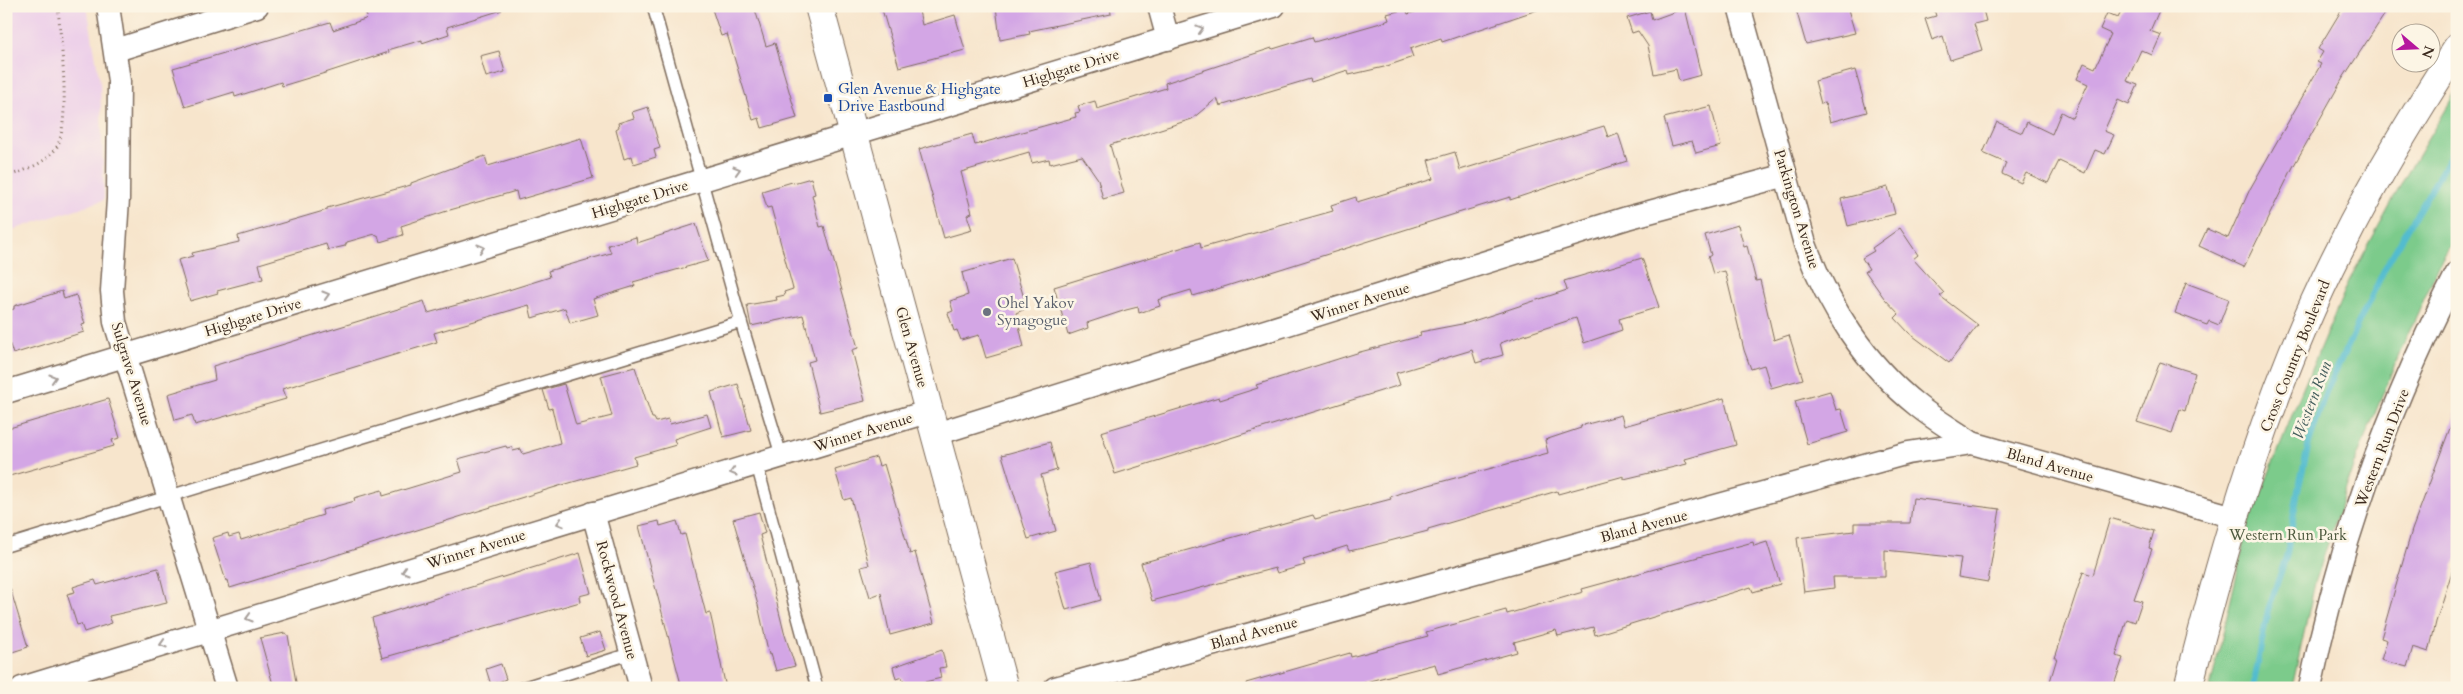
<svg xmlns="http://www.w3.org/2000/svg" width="2463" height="694" font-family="Cardo,serif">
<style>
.built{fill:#edd0e9}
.green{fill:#7ccb8b;stroke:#5c7a54}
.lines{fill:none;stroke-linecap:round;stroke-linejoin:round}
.stream{stroke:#52bccf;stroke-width:6}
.building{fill:#d3a6e5}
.lane-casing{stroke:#7d6b5b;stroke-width:14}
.street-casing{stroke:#7d6b5b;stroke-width:25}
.secondary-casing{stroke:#7d6b5b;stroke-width:30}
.path{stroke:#7d6b5b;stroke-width:3;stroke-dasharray:1 4;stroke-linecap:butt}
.lane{stroke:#fff;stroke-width:11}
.street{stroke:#fff;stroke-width:22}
.secondary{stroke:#fff;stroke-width:28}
.oneway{stroke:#a79f9a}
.transit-dot{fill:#1a4fb4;stroke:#fcf5e5;stroke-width:2}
.worship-dot{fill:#6b7280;stroke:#fcf5e5;stroke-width:2}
.labels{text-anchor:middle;stroke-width:5;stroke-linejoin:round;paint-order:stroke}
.street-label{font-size:15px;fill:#3b2a1e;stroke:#fcf5e5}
.transit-label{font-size:15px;fill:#164399;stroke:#fcf5e5;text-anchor:start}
.worship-label{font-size:15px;fill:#5b616d;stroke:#fcf5e5;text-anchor:start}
.park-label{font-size:15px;fill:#4e5a3f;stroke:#fcf5e5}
.water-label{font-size:16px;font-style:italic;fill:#435d5c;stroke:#fcf5e5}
</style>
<rect width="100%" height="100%" fill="#fcf5e5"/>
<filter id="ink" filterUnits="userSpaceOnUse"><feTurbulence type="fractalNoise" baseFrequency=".02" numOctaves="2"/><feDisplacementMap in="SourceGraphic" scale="10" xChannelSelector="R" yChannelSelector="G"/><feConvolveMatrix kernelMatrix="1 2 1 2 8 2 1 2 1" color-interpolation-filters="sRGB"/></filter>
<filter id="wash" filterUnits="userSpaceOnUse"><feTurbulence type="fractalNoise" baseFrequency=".0096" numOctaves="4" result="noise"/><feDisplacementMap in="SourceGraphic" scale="20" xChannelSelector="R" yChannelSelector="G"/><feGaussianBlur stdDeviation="1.12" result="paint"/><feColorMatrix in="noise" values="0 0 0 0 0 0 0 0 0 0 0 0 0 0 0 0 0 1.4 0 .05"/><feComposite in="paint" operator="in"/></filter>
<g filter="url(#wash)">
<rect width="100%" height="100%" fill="#f7e5cc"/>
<path class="built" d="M 6,6 L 87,6 L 100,83 L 104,200 L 6,232 Z"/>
<path class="green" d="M 2457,90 L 2457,234 L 2442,259 L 2401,350 L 2353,467 L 2315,583 L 2292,688 L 2210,688 L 2249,523 L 2298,400 L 2349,281 L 2404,179 Z"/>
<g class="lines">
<path class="stream" d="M 2253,688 L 2268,610 L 2287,554 L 2297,495 L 2309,443 L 2327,389 L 2386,266 L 2457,145"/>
</g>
<g id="blocks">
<g class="building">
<path d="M 377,6 L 502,6 L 502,10 L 447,27 L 449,34 L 422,43 L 422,40 L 388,50 L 389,52 L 325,73 L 282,86 L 281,82 L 235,97 L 234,92 L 185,107 L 173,68 L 330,22 L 333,30 L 365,19 L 367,17 L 365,10 Z"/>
<path d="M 711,6 L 754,6 L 766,46 L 775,43 L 797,118 L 762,128 L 759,118 L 753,120 L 727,34 L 721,36 Z"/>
<path d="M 881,6 L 918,6 L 922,25 L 955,15 L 965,50 L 899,67 Z"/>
<path d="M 996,6 L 1110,6 L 1111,14 L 1029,31 L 1030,34 L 1000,40 Z"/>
<path d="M 1434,6 L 1540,6 L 1540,9 L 1442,42 L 1441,38 L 1410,49 L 1413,57 L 1384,67 L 1349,75 L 1348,70 L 1311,82 L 1310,79 L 1220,106 L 1217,98 L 1192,119 L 1110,145 L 1124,193 L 1103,199 L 1098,179 L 1082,156 L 1050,164 L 1049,159 L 1032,163 L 1029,152 L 961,172 L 972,213 L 967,215 L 972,230 L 944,238 L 919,149 L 972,134 L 975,145 L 1076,117 L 1075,113 L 1080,112 L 1078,106 L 1095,101 L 1097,109 L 1166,88 L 1165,83 L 1272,48 L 1273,49 L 1312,37 L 1314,42 L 1384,22 L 1389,20 L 1387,14 L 1406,9 L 1408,14 Z"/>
<path d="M 1795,6 L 1847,6 L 1855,33 L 1806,44 Z"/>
<path d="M 1933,6 L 1982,6 L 1986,21 L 1974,24 L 1982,50 L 1950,60 L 1943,36 L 1932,40 L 1925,19 L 1936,16 Z"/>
<path d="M 2124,6 L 2161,6 L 2150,31 L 2161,35 L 2152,55 L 2141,50 L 2127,81 L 2138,85 L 2129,105 L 2118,100 L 2104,131 L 2114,135 L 2105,154 L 2095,150 L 2085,173 L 2059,161 L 2048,183 L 2026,173 L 2021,183 L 2002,174 L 2006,163 L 1983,153 L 1997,122 L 2022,133 L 2027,122 L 2052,134 L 2061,112 L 2072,118 L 2088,84 L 2077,79 L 2084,63 L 2095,68 L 2111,34 L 2100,29 L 2107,13 L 2118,18 Z"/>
<path d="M 2344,6 L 2390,6 L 2343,78 L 2293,167 L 2244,267 L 2199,246 L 2207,229 L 2228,238 L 2250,189 L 2321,64 L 2317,62 L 2323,52 L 2318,49 Z"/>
<path d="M 1685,8 L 1701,75 L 1679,81 L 1676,69 L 1654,74 L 1648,46 L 1638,31 L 1632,33 L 1627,18 L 1650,11 L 1652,20 Z"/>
<path d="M 499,51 L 505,72 L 486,77 L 480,56 Z"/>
<path d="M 1855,70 L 1867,112 L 1830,122 L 1825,103 L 1821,104 L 1815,81 Z"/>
<path d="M 1711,106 L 1721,146 L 1696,153 L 1692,141 L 1672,146 L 1664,118 Z"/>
<path d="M 648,107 L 660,148 L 654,150 L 656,157 L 634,164 L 632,156 L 624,159 L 616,129 L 619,127 L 618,123 L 634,118 L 632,112 Z"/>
<path d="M 1604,126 L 1608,137 L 1618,133 L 1627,161 L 1510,200 L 1510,197 L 1458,213 L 1214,290 L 1193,296 L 1191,290 L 1158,300 L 1160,306 L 1139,313 L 1138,307 L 1126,310 L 1087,323 L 1088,328 L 1068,335 L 1054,287 L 1200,242 L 1201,248 L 1333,211 L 1331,205 L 1356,197 L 1357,202 L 1433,179 L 1428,160 L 1455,152 L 1460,170 Z"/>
<path d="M 581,138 L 593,178 L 518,200 L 516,191 L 450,210 L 401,226 L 403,235 L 380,242 L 378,235 L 376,236 L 375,234 L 347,242 L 345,246 L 328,250 L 326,244 L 259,264 L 263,279 L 217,291 L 218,293 L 190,301 L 178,260 L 193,256 L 192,253 L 239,242 L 238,236 L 327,210 L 327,208 L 411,185 L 411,183 L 485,156 L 488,166 Z"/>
<path d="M 811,178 L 815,194 L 812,195 L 820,227 L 824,226 L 858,348 L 852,350 L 865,401 L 820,412 L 808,362 L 815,360 L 803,315 L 751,326 L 747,305 L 777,300 L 776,297 L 785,295 L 784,292 L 793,289 L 771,207 L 767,208 L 762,191 L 792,182 L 793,183 Z"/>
<path d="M 1888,187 L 1895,214 L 1848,226 L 1841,199 Z"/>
<path d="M 696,224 L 708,261 L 633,282 L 635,286 L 593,299 L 598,315 L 570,323 L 565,308 L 532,318 L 529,305 L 434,333 L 437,342 L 282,389 L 286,399 L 195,425 L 192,415 L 175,420 L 168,394 L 215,380 L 213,366 L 424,301 L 428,313 L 496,294 L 550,277 L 548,271 L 611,253 L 608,245 L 636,237 L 637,243 Z"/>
<path d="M 1738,225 L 1744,247 L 1747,246 L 1756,281 L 1760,280 L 1774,340 L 1789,335 L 1803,379 L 1771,388 L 1764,365 L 1751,369 L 1744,350 L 1725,271 L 1713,274 L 1708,257 L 1711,255 L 1705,235 Z"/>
<path d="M 1900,228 L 1918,255 L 1913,259 L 1944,293 L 1940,296 L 1978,325 L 1949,363 L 1909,333 L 1895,318 L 1899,314 L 1884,298 L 1865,271 L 1869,269 L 1862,258 L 1874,251 L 1872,248 Z"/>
<path d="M 1012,258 L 1027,308 L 1016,313 L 1024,347 L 986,358 L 979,335 L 961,340 L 957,330 L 954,331 L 948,313 L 953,311 L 950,301 L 968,295 L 962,273 Z"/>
<path d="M 1642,258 L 1659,307 L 1619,319 L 1622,330 L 1584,343 L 1576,318 L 1500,343 L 1503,355 L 1476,363 L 1472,350 L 1396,373 L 1400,385 L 1115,474 L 1101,432 L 1219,397 L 1220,400 L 1258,388 L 1256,385 L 1360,352 L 1421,336 L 1420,332 L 1467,323 L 1507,310 L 1567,290 L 1564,281 Z"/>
<path d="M 2186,283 L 2229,299 L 2219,325 L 2209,321 L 2207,325 L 2204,324 L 2175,313 Z"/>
<path d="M 62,291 L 64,299 L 76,295 L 85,324 L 82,325 L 84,332 L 13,354 L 6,333 L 6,311 L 14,309 L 14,306 Z"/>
<path d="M 2160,362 L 2195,373 L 2185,411 L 2180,409 L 2172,433 L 2137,422 Z"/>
<path d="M 635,367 L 652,418 L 654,418 L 656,422 L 668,419 L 670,424 L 707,414 L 711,427 L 674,439 L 676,445 L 634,457 L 636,464 L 559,486 L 230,588 L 228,580 L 226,581 L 212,538 L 228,533 L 229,537 L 239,534 L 241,540 L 323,515 L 322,510 L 355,501 L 354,498 L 382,490 L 383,496 L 416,486 L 462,472 L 458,459 L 506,446 L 507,448 L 511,447 L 513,451 L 521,449 L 523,454 L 560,443 L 552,408 L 549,409 L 543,390 L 564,384 L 576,425 L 612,416 L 601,376 Z"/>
<path d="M 738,384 L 751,430 L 723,437 L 711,392 Z"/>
<path d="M 1830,391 L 1836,410 L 1841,409 L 1848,432 L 1807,444 L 1795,401 Z"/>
<path d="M 1724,398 L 1736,445 L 1685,459 L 1687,464 L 1624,479 L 1624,476 L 1558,494 L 1557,491 L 1428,529 L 1428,531 L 1363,548 L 1349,551 L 1347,546 L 1303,560 L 1305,565 L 1277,573 L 1275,568 L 1152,601 L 1141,563 L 1313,515 L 1315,519 L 1391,499 L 1390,497 L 1403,492 L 1548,453 L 1545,440 L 1581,428 L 1580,426 L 1621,415 L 1624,426 Z"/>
<path d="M 108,399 L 120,438 L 112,440 L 114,446 L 6,477 L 6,429 Z"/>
<path d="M 2456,412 L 2457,556 L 2436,622 L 2429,652 L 2413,647 L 2407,667 L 2381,660 L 2387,640 L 2381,638 L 2412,530 Z"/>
<path d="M 1050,442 L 1057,470 L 1041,475 L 1056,531 L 1028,539 L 1002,455 Z"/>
<path d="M 876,457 L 879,466 L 884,464 L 910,554 L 915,552 L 934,623 L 890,635 L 881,593 L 870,597 L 861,567 L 869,565 L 851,498 L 844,500 L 835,470 Z"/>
<path d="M 1913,498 L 2000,509 L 1988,582 L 1958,577 L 1961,558 L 1885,550 L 1885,577 L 1833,577 L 1834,588 L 1804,592 L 1797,538 L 1854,531 L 1854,523 L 1910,523 Z"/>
<path d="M 759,512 L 765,533 L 760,535 L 784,632 L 795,666 L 776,671 L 771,654 L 769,655 L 758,605 L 733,519 Z"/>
<path d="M 2110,518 L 2154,531 L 2149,548 L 2152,549 L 2134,599 L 2142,601 L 2135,622 L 2127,619 L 2116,656 L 2123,658 L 2113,688 L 2048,688 L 2057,658 L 2055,658 L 2083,572 L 2093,575 Z"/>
<path d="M 659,521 L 660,526 L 677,521 L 681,535 L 685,534 L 706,614 L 710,613 L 713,626 L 726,688 L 682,688 L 639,526 Z"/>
<path d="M 1753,542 L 1754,546 L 1767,542 L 1780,584 L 1753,592 L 1751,587 L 1595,635 L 1593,627 L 1558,636 L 1556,630 L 1514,642 L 1517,652 L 1438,674 L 1435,664 L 1358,684 L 1359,688 L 1247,688 L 1246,683 L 1350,653 L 1351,657 L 1428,636 L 1426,632 L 1506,610 L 1507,614 L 1583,592 L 1582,589 Z"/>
<path d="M 580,553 L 591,593 L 579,596 L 580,602 L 382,658 L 372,618 Z"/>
<path d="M 1091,562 L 1101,600 L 1066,610 L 1055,571 Z"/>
<path d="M 158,568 L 167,603 L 109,616 L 112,623 L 84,632 L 81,624 L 77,625 L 67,594 L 75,592 L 73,587 L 95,580 L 97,585 Z"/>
<path d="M 6,588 L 10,588 L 28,647 L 6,654 Z"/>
<path d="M 600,632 L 606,650 L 586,656 L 580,638 Z"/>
<path d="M 285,633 L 288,635 L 297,688 L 274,688 L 260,638 Z"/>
<path d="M 942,650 L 946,667 L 939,668 L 941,678 L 905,687 L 902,677 L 896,679 L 893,667 Z"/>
<path d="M 501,664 L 506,679 L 491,685 L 486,669 Z"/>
</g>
</g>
</g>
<g filter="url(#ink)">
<use href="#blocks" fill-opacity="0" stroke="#7d6b5b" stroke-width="1"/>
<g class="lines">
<g class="lane-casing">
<g id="lane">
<path d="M 653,6 L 741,322 L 782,458"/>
<path d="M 757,465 L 817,688"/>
<path d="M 6,546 L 741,322"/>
<path d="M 522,688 L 632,653"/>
</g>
</g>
<g class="street-casing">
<g id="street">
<path d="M 108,6 L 119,81 L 118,199 L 112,291 L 115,322 L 227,688"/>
<path d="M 1159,6 L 1168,39"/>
<path d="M 1739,6 L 1805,244 C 1828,306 1866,365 1918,406 C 1935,420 1955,431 1972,443"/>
<path d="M 116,50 L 257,6"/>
<path d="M 6,392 L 1274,6"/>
<path d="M 936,434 L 1627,218 L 1786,175"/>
<path d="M 593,513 L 641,688"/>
<path d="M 22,688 L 930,411"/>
<path d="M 1055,688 L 1908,453 L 1972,443 L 2234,517"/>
<path d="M 2310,688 C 2339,544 2390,403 2457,273"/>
</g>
</g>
<g class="secondary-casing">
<g id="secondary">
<path d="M 819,6 L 1004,688"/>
<path d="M 2188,688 C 2226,537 2270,386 2341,247 C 2375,178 2416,112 2457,48"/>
</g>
</g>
<path class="path" d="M 6,177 C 22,171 43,165 54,151 C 73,129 60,38 58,6"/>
<use href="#lane" class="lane"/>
<use href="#street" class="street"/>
<use href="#secondary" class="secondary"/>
</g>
<defs><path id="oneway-chevron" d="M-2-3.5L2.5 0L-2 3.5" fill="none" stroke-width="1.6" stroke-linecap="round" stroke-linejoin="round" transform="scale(1.25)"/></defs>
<g class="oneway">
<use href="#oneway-chevron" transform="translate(1200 29) rotate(-17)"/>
<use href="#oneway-chevron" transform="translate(737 170) rotate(-17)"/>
<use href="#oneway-chevron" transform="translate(481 248) rotate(-17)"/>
<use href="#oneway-chevron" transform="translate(326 295) rotate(-17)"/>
<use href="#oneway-chevron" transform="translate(53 378) rotate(-17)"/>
<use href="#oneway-chevron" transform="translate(733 472) rotate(164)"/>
<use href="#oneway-chevron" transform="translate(560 523) rotate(163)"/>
<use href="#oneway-chevron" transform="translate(405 571) rotate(163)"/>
<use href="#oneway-chevron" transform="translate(249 618) rotate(163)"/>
<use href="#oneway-chevron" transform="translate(163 644) rotate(163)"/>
</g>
</g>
<rect class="transit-dot" x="823" y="93" width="10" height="10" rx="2.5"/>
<circle class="worship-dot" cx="987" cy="312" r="5"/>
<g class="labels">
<g class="street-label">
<text transform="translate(1071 68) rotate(-17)" y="5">Highgate Drive</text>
<text transform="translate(640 199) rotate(-17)" y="5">Highgate Drive</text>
<text transform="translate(1797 209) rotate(73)" y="5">Parkington Avenue</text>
<text transform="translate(1360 302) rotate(-17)" y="5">Winner Avenue</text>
<text transform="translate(253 317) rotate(-17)" y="5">Highgate Drive</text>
<text transform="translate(912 347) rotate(74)" y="5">Glen Avenue</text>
<text transform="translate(2295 356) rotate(-68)" y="5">Cross Country Boulevard</text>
<text transform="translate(132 374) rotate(73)" y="5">Sulgrave Avenue</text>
<text transform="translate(863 432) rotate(-17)" y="5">Winner Avenue</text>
<text transform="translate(2382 448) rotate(-69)" y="5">Western Run Drive</text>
<text transform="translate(2050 465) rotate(16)" y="5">Bland Avenue</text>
<text transform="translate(1644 526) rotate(-15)" y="5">Bland Avenue</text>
<text transform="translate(476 549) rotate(-17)" y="5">Winner Avenue</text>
<text transform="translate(617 600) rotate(75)" y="5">Rockwood Avenue</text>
<text transform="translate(1254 633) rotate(-15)" y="5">Bland Avenue</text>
</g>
<g class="transit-label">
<text x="838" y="94">Glen Avenue &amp; Highgate<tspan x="838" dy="17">Drive Eastbound</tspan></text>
</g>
<g class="worship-label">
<text x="997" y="308">Ohel Yakov<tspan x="997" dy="17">Synagogue</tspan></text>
</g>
<g class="park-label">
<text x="2288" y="540">Western Run Park</text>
</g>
<g class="water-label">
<text transform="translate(2311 400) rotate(-69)" y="6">Western Run</text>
</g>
</g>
<rect width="2463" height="694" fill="none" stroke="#fcf5e5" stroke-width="25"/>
<g transform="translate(2416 48) rotate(109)"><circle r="24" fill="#fcf5e5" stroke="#afa495"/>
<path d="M0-4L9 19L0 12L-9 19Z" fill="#b5179e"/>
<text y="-8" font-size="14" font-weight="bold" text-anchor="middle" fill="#3b2a1e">N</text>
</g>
</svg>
